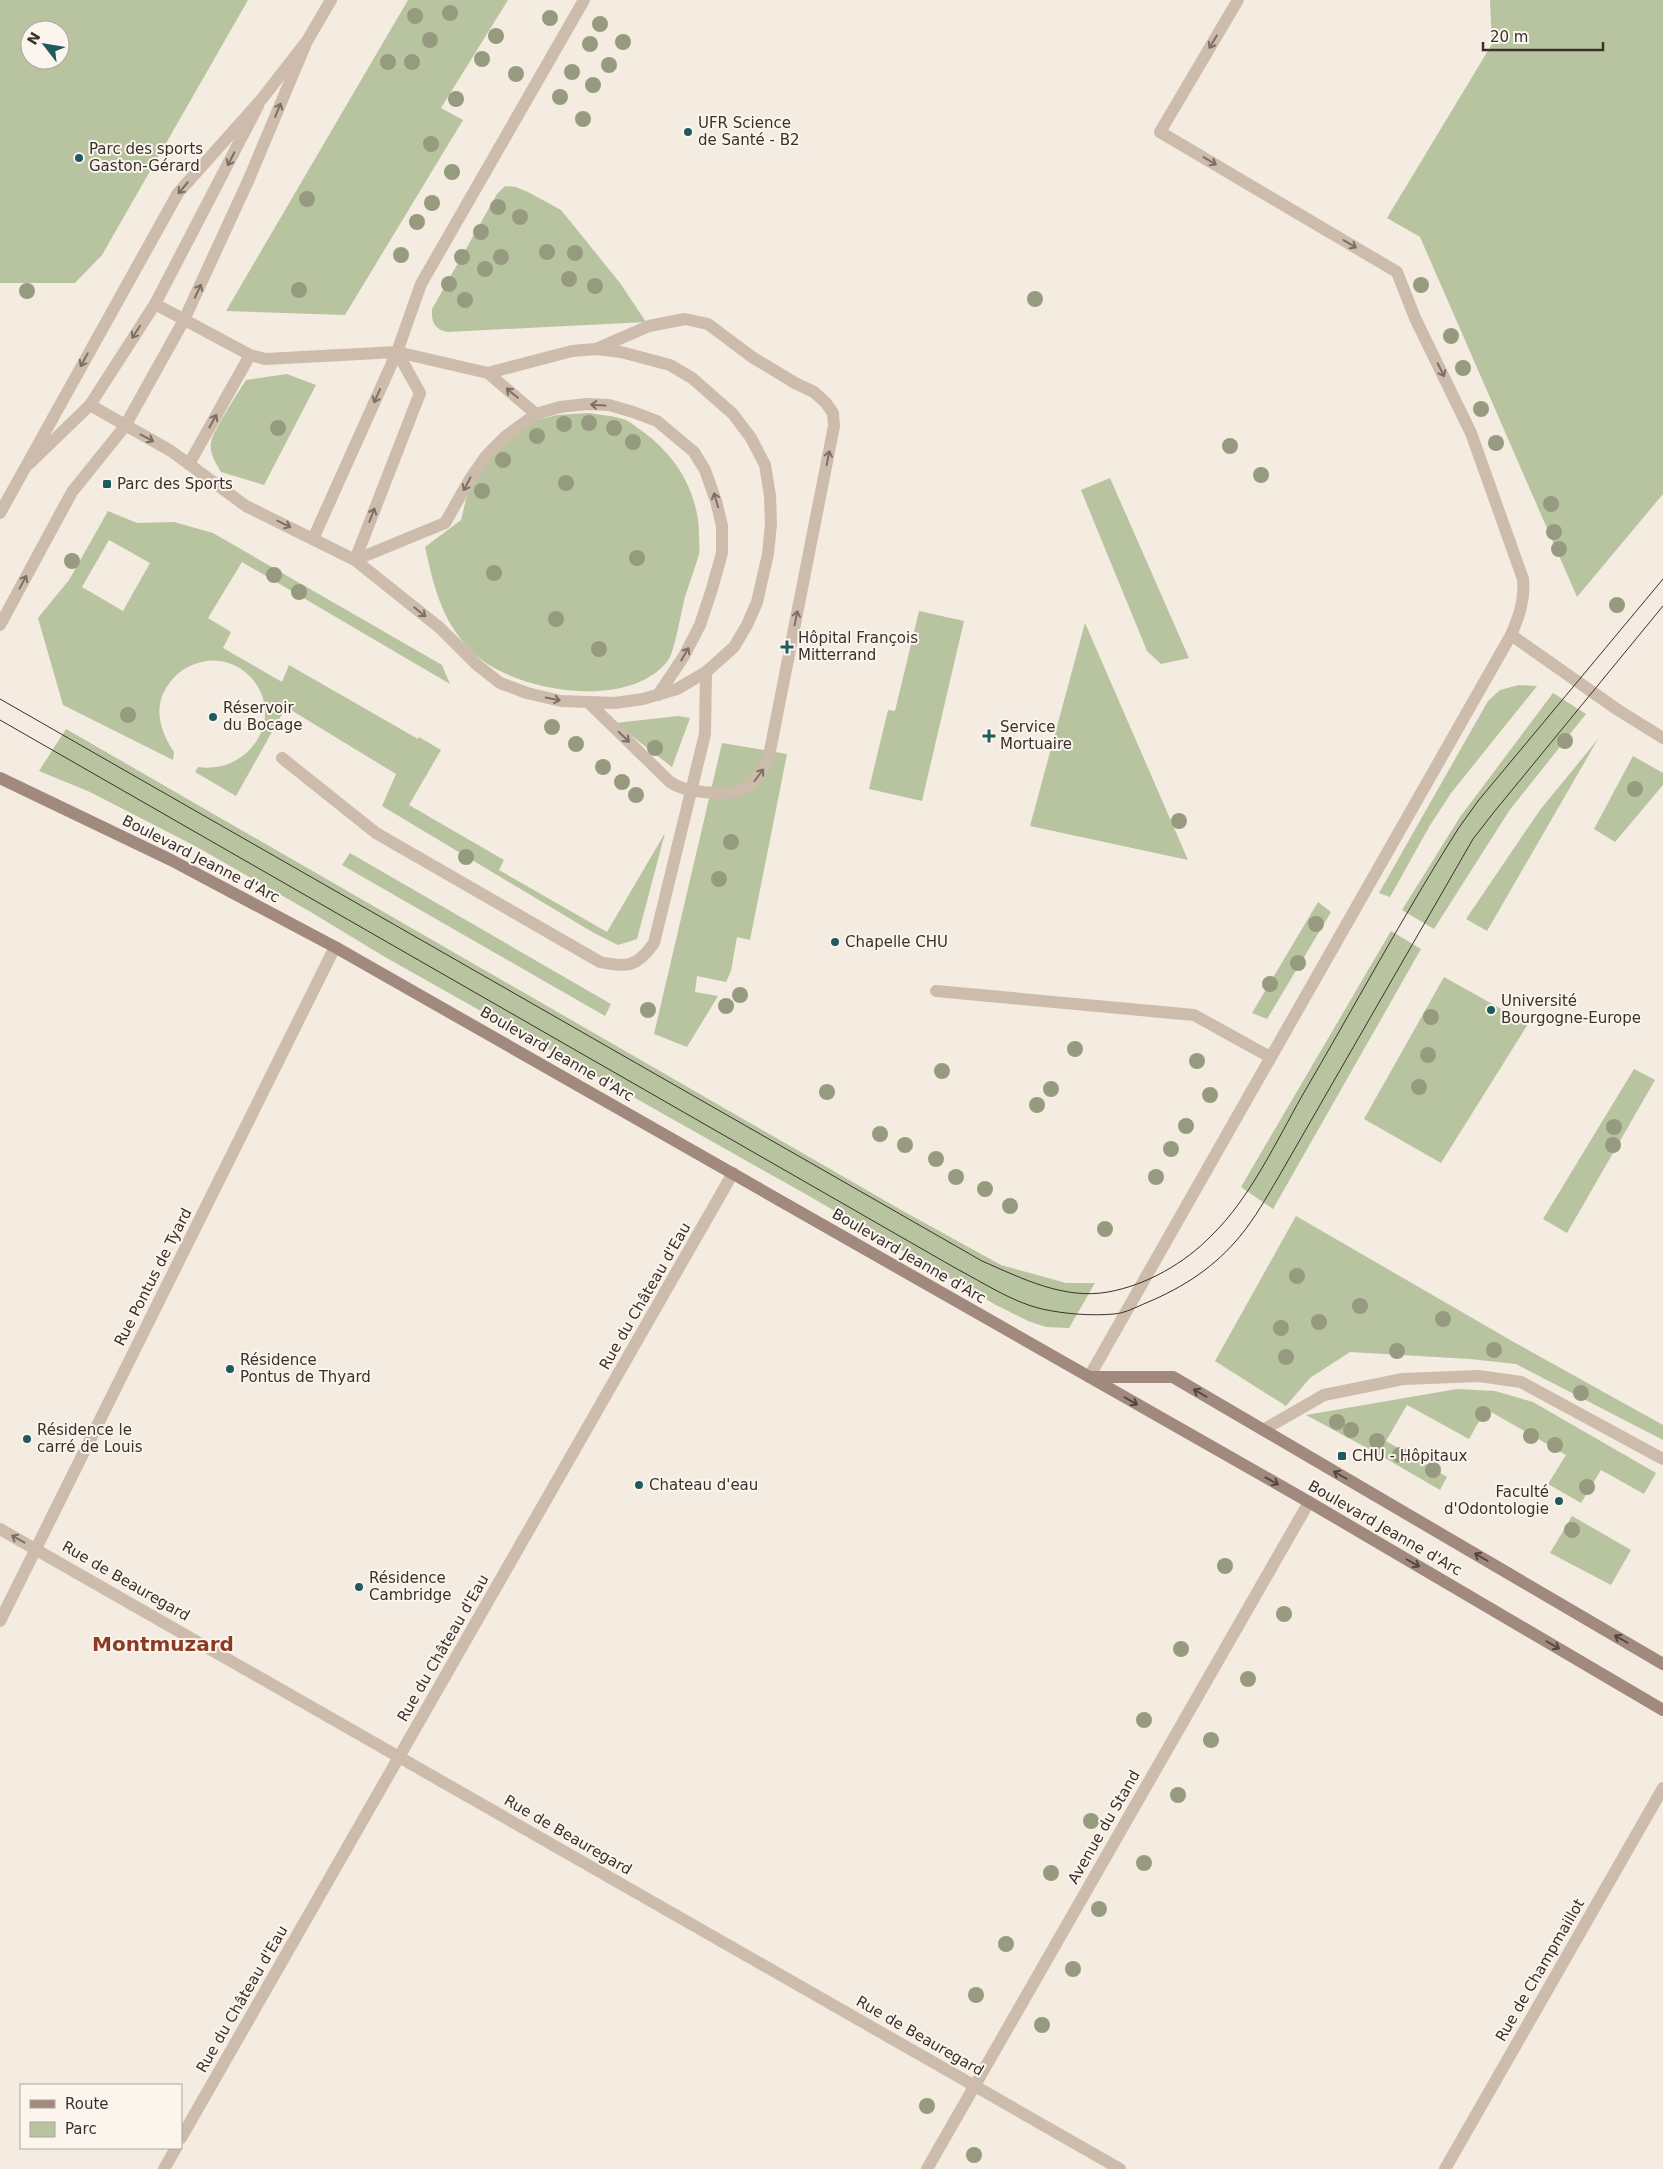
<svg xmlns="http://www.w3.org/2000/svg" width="1663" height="2169" font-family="'DejaVu Sans',sans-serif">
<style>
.green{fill:#b8c4a0;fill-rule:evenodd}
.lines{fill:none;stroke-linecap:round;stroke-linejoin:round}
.service{stroke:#cdbbac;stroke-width:12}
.pedestrian{stroke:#cdbbac;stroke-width:12}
.minor{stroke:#cdbbac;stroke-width:12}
.tertiary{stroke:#cdbbac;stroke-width:12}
.secondary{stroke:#a18a7d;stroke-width:12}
.tram{stroke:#3b302b;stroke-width:1}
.tree{fill:#969b7f}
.oneway{stroke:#7d6f65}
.oneway2{stroke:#544640}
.poi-dot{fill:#1f5a5e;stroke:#fbf5ee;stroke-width:2}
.labels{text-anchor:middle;stroke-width:4;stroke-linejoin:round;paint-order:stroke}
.poi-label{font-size:15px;fill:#3b302b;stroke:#fbf5ee;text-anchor:start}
.street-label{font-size:15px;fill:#3b302b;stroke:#fbf5ee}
.district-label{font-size:20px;font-weight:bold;fill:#8c3b22;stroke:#fbf5ee}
</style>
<rect width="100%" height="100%" fill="#f4ebe1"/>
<g class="green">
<path d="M 0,0 L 248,0 L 102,255 L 75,283 L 0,283 ZM 30,30 L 60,30 L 60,60 L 30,60 Z"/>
<path d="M 408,0 L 508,0 L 441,108 L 463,120 L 345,315 L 226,311 Z"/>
<path d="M 1490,0 L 1663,0 L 1663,494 L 1577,597 L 1420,237 L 1387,218 L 1492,44 Z"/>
<path d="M 505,186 L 516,187 L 528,192 L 561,210 L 620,283 L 646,322 L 448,332 C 434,330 431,321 432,309 L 497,194 Z"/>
<path d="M 287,374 L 316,385 L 264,485 L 221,472 C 216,463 209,453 211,442 C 213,431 239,391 246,380 Z"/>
<path d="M 589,413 C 601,415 615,416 626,420 C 632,423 637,428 642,431 C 676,455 699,493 699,535 C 699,541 700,548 699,554 C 695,569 689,583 685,597 C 682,609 674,652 669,659 C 631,713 509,692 469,649 C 441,618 434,587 425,547 L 461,520 L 469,487 L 483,466 L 529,422 L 557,415 Z"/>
<path d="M 1110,478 L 1189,658 L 1161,664 L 1147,651 L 1081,490 Z"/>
<path d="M 108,511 L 137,523 L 174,522 L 213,533 L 442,665 L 450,684 L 242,562 L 208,618 L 231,632 L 223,648 L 282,682 L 289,665 L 418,739 L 419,737 L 441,750 L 409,805 L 504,860 L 499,870 L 607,932 L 665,833 L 637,939 L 618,945 L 594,933 L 382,806 L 396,774 L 286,707 L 236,796 L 195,772 L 198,767 C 253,775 290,710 245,672 C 234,663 220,659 206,661 C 188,664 175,673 166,688 C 153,709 161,733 174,752 L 173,760 L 63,705 L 38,618 L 69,580 ZM 109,540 L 150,563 L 123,611 L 82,587 Z"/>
<path d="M 919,611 L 964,621 L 922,801 L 869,789 L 888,710 L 895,711 Z"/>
<path d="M 1085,623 L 1188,860 L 1030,826 Z"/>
<path d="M 1519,685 L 1537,686 L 1451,793 L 1429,827 L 1390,897 L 1379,893 L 1488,701 L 1500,690 Z"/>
<path d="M 1553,693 L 1586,714 L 1509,811 L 1434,929 L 1402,910 L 1460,817 Z"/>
<path d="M 678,716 L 690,718 L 672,767 L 615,723 Z"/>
<path d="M 66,729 L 903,1211 L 1001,1265 L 1066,1283 L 1095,1283 L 1069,1328 L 1046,1327 L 1028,1321 L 996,1305 L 809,1196 L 385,957 L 309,911 L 195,846 L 90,792 L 39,771 Z"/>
<path d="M 1598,739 L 1487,931 L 1466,919 L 1540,810 Z"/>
<path d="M 722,743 L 787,754 L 750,940 L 737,937 L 731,971 L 726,982 L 697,976 L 695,992 L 718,996 L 687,1047 L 654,1034 Z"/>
<path d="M 1633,756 L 1663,773 L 1663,785 L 1615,842 L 1594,829 Z"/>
<path d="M 350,853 L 611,1004 L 605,1016 L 342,865 Z"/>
<path d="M 1318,902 L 1331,912 L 1267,1019 L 1252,1013 Z"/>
<path d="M 1391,931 L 1421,949 L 1273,1209 L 1241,1187 Z"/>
<path d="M 1444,977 L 1528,1024 L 1441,1163 L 1364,1119 Z"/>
<path d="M 1634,1069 L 1655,1080 L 1567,1233 L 1543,1219 Z"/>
<path d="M 1296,1216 L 1512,1341 L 1663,1425 L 1663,1440 L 1516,1364 L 1470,1359 L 1350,1352 L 1310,1378 L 1286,1406 L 1215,1361 Z"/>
<path d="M 1457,1389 L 1495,1391 L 1533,1402 L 1656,1473 L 1644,1494 L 1601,1470 L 1581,1503 L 1548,1484 L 1566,1455 L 1486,1409 L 1469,1439 L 1407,1405 L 1386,1441 L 1447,1477 L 1440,1490 L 1378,1454 L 1306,1415 Z"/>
<path d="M 1572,1516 L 1631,1550 L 1611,1585 L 1550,1553 Z"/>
</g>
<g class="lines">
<g class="service">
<path d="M 488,373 L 536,414"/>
<path d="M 90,405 L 171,451 L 246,506 L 355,560 L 440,628 L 476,664 L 500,683 L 527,693 L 561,701 L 615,703 L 643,699 L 677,689 L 706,672 L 734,647 L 747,625 L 757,602 L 768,554 L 771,524 L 770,496 L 765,465 L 751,438 L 733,414 L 692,378 L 670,365 L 621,352 L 596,349 L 572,351 L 488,373 L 397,352 L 265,359 L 250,355 L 155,304"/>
<path d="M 29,464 L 90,405 L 155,304 L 258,106"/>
<path d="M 189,464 L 250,355"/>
<path d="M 313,539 L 397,352 L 421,284 L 584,0"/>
<path d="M 355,560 L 445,523 L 470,479 L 486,456 L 506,436 L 536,414 L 560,407 L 587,404 L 609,405 L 633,412 L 657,421 L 694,452 L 705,470 L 716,501 L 722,526 L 722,553 L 711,592 L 700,625 L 684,656 L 658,695"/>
<path d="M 355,560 L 420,393 L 397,352"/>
<path d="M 589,703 L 670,782 C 680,789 690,790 703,792 C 739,796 749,792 768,761 L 834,426 L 833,413 L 826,403 L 814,392 L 795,383 L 752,357 L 708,324 L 685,319 L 649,326 L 596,349"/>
<path d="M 282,758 L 376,833 L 600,962 C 627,968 637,967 654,943 L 705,734 L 706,672"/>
<path d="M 936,991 L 1194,1015 L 1270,1057"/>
<path d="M 1089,1377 L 1511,635 C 1519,616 1525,601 1523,579 L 1471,433 L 1415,318 L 1397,272 L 1160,132 L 1238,0"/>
<path d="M 1263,1430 L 1324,1395 L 1403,1379 L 1479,1376 L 1521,1382 L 1663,1459"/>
</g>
<path class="pedestrian" d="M 1511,635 L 1618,710 L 1663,738"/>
<g class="minor">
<path d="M 0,1529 L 1120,2169"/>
<path d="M 0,1621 L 335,947"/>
<path d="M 181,2138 L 733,1173"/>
<path d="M 164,2169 L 176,2148"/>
<path d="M 927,2169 L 1309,1502"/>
<path d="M 1445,2169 L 1663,1788"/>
</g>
<g class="tertiary">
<path d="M 0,513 L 178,193 L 261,100 L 307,41 L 331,0"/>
<path d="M 0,625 L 72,492 L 125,426 L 184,320 L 249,179 L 307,41"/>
</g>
<g class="secondary">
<path d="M 0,778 L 171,860 L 335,947 L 1309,1502 L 1663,1710"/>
<path d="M 1091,1377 L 1173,1377 L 1663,1664"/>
</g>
<g class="tram">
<path d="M 0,699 L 982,1261 C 1021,1278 1064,1300 1108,1292 C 1147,1285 1185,1263 1212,1235 C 1250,1198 1276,1142 1302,1096 C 1354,1007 1403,916 1458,829 L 1478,801 L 1663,579"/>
<path d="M 0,720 L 957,1269 C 984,1283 1012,1302 1042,1309 C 1065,1314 1091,1316 1114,1314 C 1126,1313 1136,1307 1146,1303 C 1184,1287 1215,1267 1241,1235 C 1255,1218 1266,1198 1278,1178 L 1473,839 L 1494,812 L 1663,606"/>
</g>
</g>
<g class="tree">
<circle cx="450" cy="13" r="8"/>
<circle cx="415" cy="16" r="8"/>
<circle cx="550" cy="18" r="8"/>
<circle cx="600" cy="24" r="8"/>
<circle cx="496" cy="36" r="8"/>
<circle cx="430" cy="40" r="8"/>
<circle cx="623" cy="42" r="8"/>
<circle cx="590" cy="44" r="8"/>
<circle cx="482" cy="59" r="8"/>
<circle cx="388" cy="62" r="8"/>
<circle cx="412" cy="62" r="8"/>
<circle cx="609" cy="65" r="8"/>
<circle cx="572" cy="72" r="8"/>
<circle cx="516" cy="74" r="8"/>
<circle cx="593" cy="85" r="8"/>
<circle cx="560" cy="97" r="8"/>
<circle cx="456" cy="99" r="8"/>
<circle cx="583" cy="119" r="8"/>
<circle cx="431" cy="144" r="8"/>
<circle cx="452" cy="172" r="8"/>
<circle cx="307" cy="199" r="8"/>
<circle cx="432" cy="203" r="8"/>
<circle cx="498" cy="207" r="8"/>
<circle cx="520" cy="217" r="8"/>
<circle cx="417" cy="222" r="8"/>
<circle cx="481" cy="232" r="8"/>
<circle cx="547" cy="252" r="8"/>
<circle cx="575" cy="253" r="8"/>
<circle cx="401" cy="255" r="8"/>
<circle cx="462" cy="257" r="8"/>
<circle cx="501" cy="257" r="8"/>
<circle cx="485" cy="269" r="8"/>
<circle cx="569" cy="279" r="8"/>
<circle cx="449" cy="284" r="8"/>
<circle cx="1421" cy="285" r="8"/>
<circle cx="595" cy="286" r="8"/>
<circle cx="299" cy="290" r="8"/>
<circle cx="27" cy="291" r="8"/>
<circle cx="1035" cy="299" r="8"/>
<circle cx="465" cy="300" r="8"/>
<circle cx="1451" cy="336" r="8"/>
<circle cx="1463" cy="368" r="8"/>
<circle cx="1481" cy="409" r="8"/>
<circle cx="589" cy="423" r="8"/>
<circle cx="564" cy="424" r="8"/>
<circle cx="278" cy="428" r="8"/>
<circle cx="614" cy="428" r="8"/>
<circle cx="537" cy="436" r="8"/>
<circle cx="633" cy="442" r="8"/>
<circle cx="1496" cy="443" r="8"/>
<circle cx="1230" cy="446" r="8"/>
<circle cx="503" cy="460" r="8"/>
<circle cx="1261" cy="475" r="8"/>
<circle cx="566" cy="483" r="8"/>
<circle cx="482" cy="491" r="8"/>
<circle cx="1551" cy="504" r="8"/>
<circle cx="1554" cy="532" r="8"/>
<circle cx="1559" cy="549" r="8"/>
<circle cx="637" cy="558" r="8"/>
<circle cx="72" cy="561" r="8"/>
<circle cx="494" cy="573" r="8"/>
<circle cx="274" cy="575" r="8"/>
<circle cx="299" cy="592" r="8"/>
<circle cx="1617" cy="605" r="8"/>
<circle cx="556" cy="619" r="8"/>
<circle cx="599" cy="649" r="8"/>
<circle cx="128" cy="715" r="8"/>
<circle cx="552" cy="727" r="8"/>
<circle cx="1565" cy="741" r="8"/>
<circle cx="576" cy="744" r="8"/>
<circle cx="655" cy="748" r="8"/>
<circle cx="603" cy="767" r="8"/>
<circle cx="622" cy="782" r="8"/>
<circle cx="1635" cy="789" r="8"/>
<circle cx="636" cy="795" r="8"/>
<circle cx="1179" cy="821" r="8"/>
<circle cx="731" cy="842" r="8"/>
<circle cx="466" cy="857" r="8"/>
<circle cx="719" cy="879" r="8"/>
<circle cx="1316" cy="924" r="8"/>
<circle cx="1298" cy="963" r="8"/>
<circle cx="1270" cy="984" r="8"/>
<circle cx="740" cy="995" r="8"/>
<circle cx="726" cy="1006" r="8"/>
<circle cx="648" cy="1010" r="8"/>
<circle cx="1431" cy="1017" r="8"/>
<circle cx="1075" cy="1049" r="8"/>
<circle cx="1428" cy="1055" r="8"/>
<circle cx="1197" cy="1061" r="8"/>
<circle cx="942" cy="1071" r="8"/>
<circle cx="1419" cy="1087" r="8"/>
<circle cx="1051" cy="1089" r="8"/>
<circle cx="827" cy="1092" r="8"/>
<circle cx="1210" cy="1095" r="8"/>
<circle cx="1037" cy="1105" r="8"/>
<circle cx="1186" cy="1126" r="8"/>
<circle cx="1614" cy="1127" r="8"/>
<circle cx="880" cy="1134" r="8"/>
<circle cx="905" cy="1145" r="8"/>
<circle cx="1613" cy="1145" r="8"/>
<circle cx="1171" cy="1149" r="8"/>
<circle cx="936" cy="1159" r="8"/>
<circle cx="956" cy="1177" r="8"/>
<circle cx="1156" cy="1177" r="8"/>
<circle cx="985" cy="1189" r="8"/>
<circle cx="1010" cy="1206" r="8"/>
<circle cx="1105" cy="1229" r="8"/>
<circle cx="1297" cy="1276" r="8"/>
<circle cx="1360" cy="1306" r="8"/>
<circle cx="1443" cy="1319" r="8"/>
<circle cx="1319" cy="1322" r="8"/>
<circle cx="1281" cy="1328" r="8"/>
<circle cx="1494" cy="1350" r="8"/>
<circle cx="1397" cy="1351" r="8"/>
<circle cx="1286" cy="1357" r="8"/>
<circle cx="1581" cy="1393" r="8"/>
<circle cx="1483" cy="1414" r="8"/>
<circle cx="1337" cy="1422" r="8"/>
<circle cx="1351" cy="1430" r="8"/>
<circle cx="1531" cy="1436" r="8"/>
<circle cx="1377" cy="1441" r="8"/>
<circle cx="1555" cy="1445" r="8"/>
<circle cx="1400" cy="1455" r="8"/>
<circle cx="1433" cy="1470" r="8"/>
<circle cx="1587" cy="1487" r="8"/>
<circle cx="1572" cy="1530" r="8"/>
<circle cx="1225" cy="1566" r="8"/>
<circle cx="1284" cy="1614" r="8"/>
<circle cx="1181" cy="1649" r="8"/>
<circle cx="1248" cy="1679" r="8"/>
<circle cx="1144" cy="1720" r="8"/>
<circle cx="1211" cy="1740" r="8"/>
<circle cx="1178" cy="1795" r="8"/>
<circle cx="1091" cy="1821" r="8"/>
<circle cx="1144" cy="1863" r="8"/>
<circle cx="1051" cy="1873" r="8"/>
<circle cx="1099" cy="1909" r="8"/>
<circle cx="1006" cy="1944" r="8"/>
<circle cx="1073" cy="1969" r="8"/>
<circle cx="976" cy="1995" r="8"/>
<circle cx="1042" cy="2025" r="8"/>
<circle cx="927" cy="2106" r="8"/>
<circle cx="974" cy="2155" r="8"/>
</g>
<defs><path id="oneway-shaft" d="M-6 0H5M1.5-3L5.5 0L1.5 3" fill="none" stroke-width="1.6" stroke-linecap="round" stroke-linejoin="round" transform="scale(1.25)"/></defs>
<g class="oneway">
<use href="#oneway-shaft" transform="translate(1213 42) rotate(121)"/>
<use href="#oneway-shaft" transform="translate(278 110) rotate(-67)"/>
<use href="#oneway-shaft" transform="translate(231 159) rotate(117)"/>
<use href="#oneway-shaft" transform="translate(1210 161) rotate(31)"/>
<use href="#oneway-shaft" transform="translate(183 188) rotate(130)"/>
<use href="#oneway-shaft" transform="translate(1350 244) rotate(31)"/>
<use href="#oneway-shaft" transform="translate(198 291) rotate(-65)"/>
<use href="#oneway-shaft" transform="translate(136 332) rotate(123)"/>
<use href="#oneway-shaft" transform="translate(84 360) rotate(119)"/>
<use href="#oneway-shaft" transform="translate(1441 370) rotate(64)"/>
<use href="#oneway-shaft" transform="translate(512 393) rotate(-140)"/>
<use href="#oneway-shaft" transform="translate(377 396) rotate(114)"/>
<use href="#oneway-shaft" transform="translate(598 405) rotate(-177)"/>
<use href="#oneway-shaft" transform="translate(213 421) rotate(-61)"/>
<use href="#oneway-shaft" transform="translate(147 438) rotate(28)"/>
<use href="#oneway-shaft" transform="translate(828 458) rotate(-79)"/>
<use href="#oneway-shaft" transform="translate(467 484) rotate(118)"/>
<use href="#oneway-shaft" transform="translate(716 500) rotate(-107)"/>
<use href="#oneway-shaft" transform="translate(372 515) rotate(-69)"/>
<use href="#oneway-shaft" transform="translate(284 524) rotate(26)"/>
<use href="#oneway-shaft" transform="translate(23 582) rotate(-62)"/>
<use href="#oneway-shaft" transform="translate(420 612) rotate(39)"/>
<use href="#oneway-shaft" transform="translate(796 618) rotate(-79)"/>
<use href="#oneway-shaft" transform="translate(685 654) rotate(-60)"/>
<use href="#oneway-shaft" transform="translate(553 699) rotate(12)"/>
<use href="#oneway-shaft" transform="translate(624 737) rotate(44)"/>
<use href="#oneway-shaft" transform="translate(759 775) rotate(-53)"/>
<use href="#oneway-shaft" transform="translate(18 1539) rotate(-151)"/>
</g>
<g class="oneway2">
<use href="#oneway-shaft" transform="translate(1200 1393) rotate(-150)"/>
<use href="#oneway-shaft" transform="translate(1131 1401) rotate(30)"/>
<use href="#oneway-shaft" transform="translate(1340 1475) rotate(-150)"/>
<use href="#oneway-shaft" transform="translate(1272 1481) rotate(29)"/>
<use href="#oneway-shaft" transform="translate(1481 1557) rotate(-150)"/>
<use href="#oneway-shaft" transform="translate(1413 1563) rotate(30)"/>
<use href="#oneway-shaft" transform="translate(1621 1639) rotate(-150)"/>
<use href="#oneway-shaft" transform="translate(1553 1645) rotate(30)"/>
</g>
<g class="poi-dot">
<circle cx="688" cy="132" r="5"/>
<circle cx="79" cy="158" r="5"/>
<rect x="102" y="479" width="10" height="10" rx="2.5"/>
<path d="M784.5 639.5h5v5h5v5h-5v5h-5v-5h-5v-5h5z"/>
<circle cx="213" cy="717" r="5"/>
<path d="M986.5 728.5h5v5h5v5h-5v5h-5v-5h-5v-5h5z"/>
<circle cx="835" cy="942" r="5"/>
<circle cx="1491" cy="1010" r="5"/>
<circle cx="230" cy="1369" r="5"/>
<circle cx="27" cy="1439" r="5"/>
<rect x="1337" y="1451" width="10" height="10" rx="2.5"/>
<circle cx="639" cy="1485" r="5"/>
<circle cx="1559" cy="1501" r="5"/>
<circle cx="359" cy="1587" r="5"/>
</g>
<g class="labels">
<g class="poi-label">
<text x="698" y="128">UFR Science<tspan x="698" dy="17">de Santé - B2</tspan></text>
<text x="89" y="154">Parc des sports<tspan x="89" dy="17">Gaston-Gérard</tspan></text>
<text x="117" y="489">Parc des Sports</text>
<text x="798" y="643">Hôpital François<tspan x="798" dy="17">Mitterrand</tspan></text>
<text x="223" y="713">Réservoir<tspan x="223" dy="17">du Bocage</tspan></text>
<text x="1000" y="732">Service<tspan x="1000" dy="17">Mortuaire</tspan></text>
<text x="845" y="947">Chapelle CHU</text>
<text x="1501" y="1006">Université<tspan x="1501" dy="17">Bourgogne-Europe</tspan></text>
<text x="240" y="1365">Résidence<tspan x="240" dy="17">Pontus de Thyard</tspan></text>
<text x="37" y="1435">Résidence le<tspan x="37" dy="17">carré de Louis</tspan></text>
<text x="1352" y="1461">CHU - Hôpitaux</text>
<text x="649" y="1490">Chateau d'eau</text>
<text x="1549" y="1497" text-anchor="end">Faculté<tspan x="1549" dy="17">d'Odontologie</tspan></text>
<text x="369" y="1583">Résidence<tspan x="369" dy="17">Cambridge</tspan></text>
</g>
<g class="street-label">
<text transform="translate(201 859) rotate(27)" y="5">Boulevard Jeanne d'Arc</text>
<text transform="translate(557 1054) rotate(30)" y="5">Boulevard Jeanne d'Arc</text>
<text transform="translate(909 1256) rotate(30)" y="5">Boulevard Jeanne d'Arc</text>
<text transform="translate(153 1277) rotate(-63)" y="5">Rue Pontus de Tyard</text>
<text transform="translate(645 1296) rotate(-60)" y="5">Rue du Château d'Eau</text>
<text transform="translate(1385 1528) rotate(30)" y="5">Boulevard Jeanne d'Arc</text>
<text transform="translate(126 1581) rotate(30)" y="5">Rue de Beauregard</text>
<text transform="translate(443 1648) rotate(-60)" y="5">Rue du Château d'Eau</text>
<text transform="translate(1104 1827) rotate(-60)" y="5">Avenue du Stand</text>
<text transform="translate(568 1835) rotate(30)" y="5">Rue de Beauregard</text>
<text transform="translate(1540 1970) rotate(-60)" y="5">Rue de Champmaillot</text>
<text transform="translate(242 1999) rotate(-60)" y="5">Rue du Château d'Eau</text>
<text transform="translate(920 2036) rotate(30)" y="5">Rue de Beauregard</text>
</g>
<g class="district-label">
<text x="163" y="1651">Montmuzard</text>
</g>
</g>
<rect x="20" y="2084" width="162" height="65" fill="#fbf5ee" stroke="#aea6a0"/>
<rect x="30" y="2100" width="25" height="8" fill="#a18a7d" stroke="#aea6a0"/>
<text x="65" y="2109" font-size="15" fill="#3b302b">Route</text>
<rect x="30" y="2122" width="25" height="15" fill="#b8c4a0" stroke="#aea6a0"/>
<text x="65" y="2134" font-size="15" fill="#3b302b">Parc</text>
<g transform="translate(45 45) rotate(301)"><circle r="24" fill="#fbf5ee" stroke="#aea6a0"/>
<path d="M0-4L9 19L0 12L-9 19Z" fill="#1f5a5e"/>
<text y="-8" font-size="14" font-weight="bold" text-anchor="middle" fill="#3b302b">N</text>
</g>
<path d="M1483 42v8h120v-8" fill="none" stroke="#3b302b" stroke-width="2.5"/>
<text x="1490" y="42" font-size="15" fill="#3b302b" stroke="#fbf5ee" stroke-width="4" paint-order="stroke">20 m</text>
</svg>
